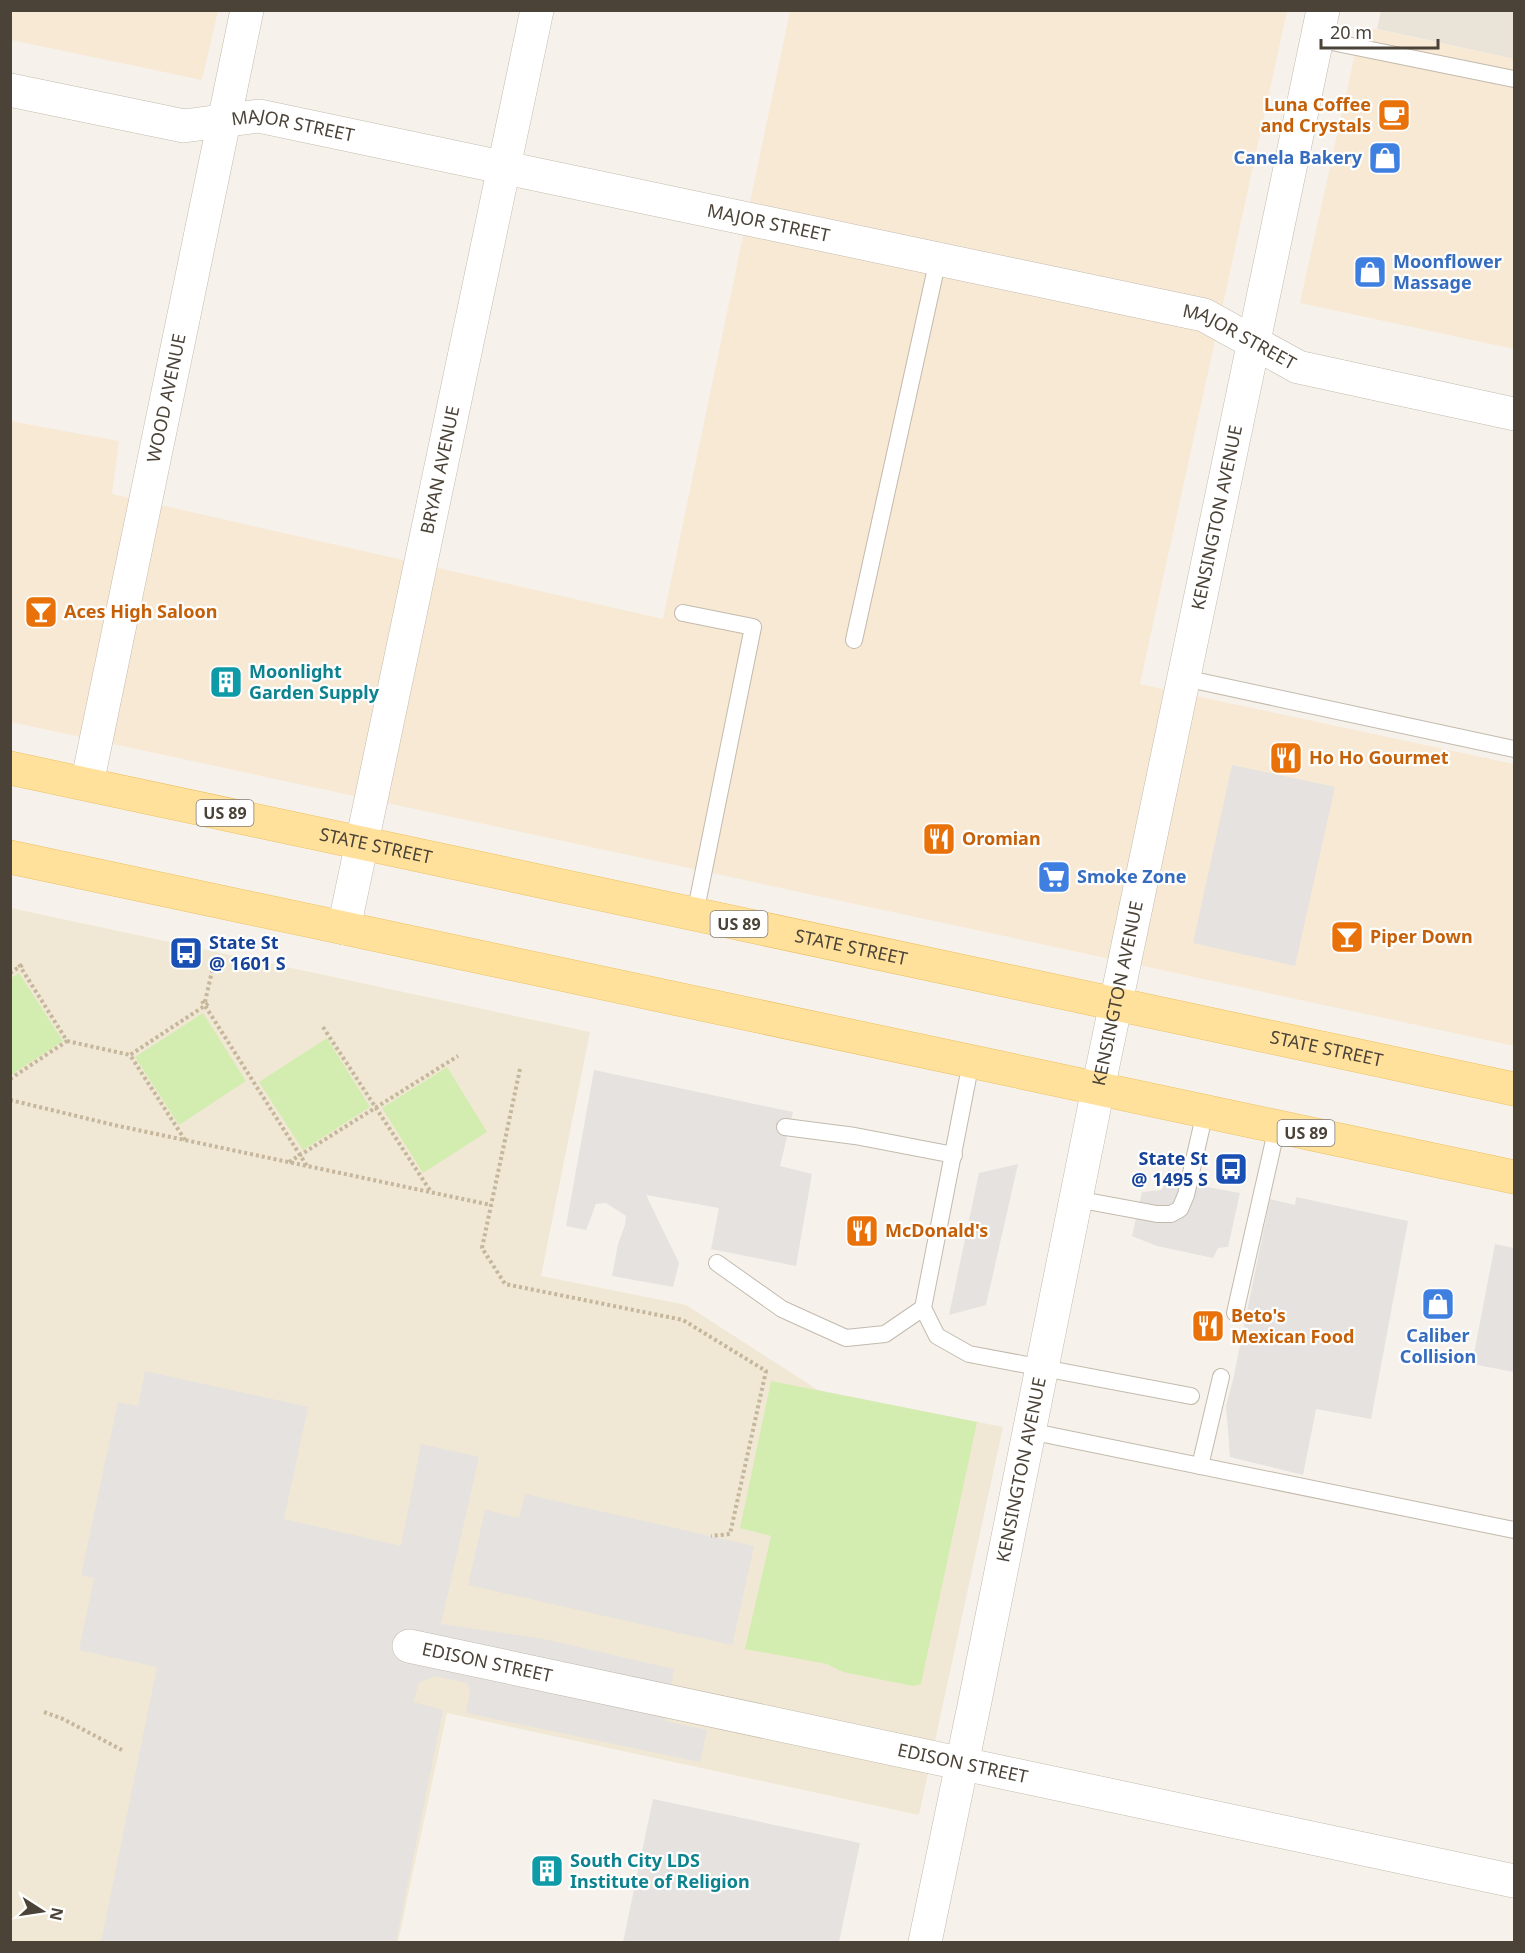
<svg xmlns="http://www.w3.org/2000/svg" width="1525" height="1953" font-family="'Noto Sans',sans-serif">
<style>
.residential{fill:#eae4d8}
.commercial{fill:#f8e9d5}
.education{fill:#f0e8d4}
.green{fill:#d3edb1}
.parking{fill:#e5e2df}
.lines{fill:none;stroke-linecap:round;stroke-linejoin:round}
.service-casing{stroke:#c3baac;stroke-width:18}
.minor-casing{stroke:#c3baac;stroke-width:34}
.primary-casing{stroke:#ecc062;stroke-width:34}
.path{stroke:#c5b69c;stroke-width:4;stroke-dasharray:3 3;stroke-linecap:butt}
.service{stroke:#fff;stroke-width:16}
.minor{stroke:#fff;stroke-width:33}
.primary{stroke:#ffe19b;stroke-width:33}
.labels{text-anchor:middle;stroke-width:4.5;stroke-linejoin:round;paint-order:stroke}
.shield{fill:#fff;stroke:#817b74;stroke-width:1.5}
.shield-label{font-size:16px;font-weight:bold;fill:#4b4338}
.food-label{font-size:18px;font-weight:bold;fill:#c56008;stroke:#fff;text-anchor:start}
.street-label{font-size:18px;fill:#4b4338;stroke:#fff}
.shop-label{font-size:18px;font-weight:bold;fill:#366cbe;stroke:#fff;text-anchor:start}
.culture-label{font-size:18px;font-weight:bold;fill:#0d838f;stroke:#fff;text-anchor:start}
.transit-label{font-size:18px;font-weight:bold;fill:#164399;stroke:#fff;text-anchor:start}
</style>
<rect width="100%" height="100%" fill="#f6f2eb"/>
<path class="residential" d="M 1381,11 L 1514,11 L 1514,59 L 1377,29 Z"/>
<g class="commercial">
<path d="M 11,10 L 218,10 L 218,11 L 202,80 L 11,40 Z"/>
<path d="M 790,11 L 1287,11 L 1140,684 L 1514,764 L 1514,1046 L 11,722 L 10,421 L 119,441 L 112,494 L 663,619 Z"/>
<path d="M 1361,26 L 1514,59 L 1514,349 L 1300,303 Z"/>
</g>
<path class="education" d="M 11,908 L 590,1032 L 541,1276 L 686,1305 L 818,1390 L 1003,1427 L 919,1815 L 447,1713 L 398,1942 L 11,1942 Z"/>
<g class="green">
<path d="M 19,973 L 63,1041 L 11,1075 L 11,978 Z"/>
<path d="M 203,1013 L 246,1081 L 179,1125 L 135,1057 Z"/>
<path d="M 327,1038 L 370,1107 L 303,1150 L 259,1082 Z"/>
<path d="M 447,1067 L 487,1132 L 423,1173 L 382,1108 Z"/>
<path d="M 771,1381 L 977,1422 L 921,1684 L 913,1686 L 843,1672 L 827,1664 L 745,1649 L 771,1536 L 740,1528 Z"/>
</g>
<g class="parking">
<path d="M 1232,765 L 1335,787 L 1295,966 L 1193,943 Z"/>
<path d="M 594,1070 L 793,1112 L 780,1166 L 812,1174 L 796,1266 L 711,1249 L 719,1208 L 646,1195 L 679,1263 L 673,1287 L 612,1276 L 618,1244 L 625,1225 L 626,1216 L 606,1203 L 596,1204 L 586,1230 L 566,1226 Z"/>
<path d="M 1018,1164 L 986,1305 L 949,1315 L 979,1173 Z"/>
<path d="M 1168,1170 L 1208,1178 L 1207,1187 L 1240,1193 L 1228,1247 L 1218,1248 L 1213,1258 L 1157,1246 L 1132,1236 L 1142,1192 L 1162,1190 Z"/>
<path d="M 1296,1197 L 1408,1221 L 1371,1419 L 1316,1409 L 1303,1475 L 1230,1457 L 1226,1406 L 1233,1380 L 1270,1199 L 1295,1205 Z"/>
<path d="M 1495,1244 L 1514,1248 L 1514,1372 L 1472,1364 Z"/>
<path d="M 145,1371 L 308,1407 L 284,1519 L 401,1546 L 421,1444 L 479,1457 L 441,1624 L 544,1639 L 674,1669 L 665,1721 L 707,1730 L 700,1762 L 466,1713 L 470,1693 L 467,1683 L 435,1676 L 419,1683 L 413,1702 L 443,1710 L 396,1942 L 101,1942 L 157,1667 L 79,1650 L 94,1578 L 81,1575 L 118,1402 L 138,1406 Z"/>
<path d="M 525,1494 L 754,1546 L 732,1645 L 468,1585 L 485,1510 L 519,1518 Z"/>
<path d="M 653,1799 L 860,1843 L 839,1942 L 623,1942 Z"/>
</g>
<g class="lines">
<g class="service-casing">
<g id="service">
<path d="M 1317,39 L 1514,79"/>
<path d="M 683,613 L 753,627 L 695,914"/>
<path d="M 854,640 L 938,259"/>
<path d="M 1184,678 L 1514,749"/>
<path d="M 971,1062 L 923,1308 L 937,1336 L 969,1354 L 1191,1396"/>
<path d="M 785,1127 L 855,1136 L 954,1155"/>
<path d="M 1076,1199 L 1157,1214 L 1171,1214 L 1180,1209 L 1186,1195 L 1205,1112"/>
<path d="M 717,1263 L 782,1309 L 846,1338 L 885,1334 L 923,1308"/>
<path d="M 1235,1313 L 1277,1127"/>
<path d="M 1029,1431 L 1514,1530"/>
<path d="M 1200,1466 L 1221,1377"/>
</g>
</g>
<g class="minor-casing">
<g id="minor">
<path id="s1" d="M 10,90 L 184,126 L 259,116 L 1204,315 L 1298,367 L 1514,414"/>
<path id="s2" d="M 87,784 L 247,10"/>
<path id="s3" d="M 344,928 L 537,10"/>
<path id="s4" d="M 409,1646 L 1514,1881"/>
<path id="s5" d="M 925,1942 L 974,1706 L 1098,1089 L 1323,10"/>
</g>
</g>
<g class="primary-casing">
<g id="primary">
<path id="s6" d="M 10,768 L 1514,1089"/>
<path d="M 10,857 L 1514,1177"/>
</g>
</g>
<g class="path">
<path d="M 10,973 L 24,964"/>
<path d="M 202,1001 L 307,1166"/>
<path d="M 205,1002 L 215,958"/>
<path d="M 323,1027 L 431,1192"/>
<path d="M 67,1041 L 130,1055"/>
<path d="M 520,1069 L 482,1248 L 505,1284 L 683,1320 L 766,1371 L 730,1534 L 711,1536"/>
<path d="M 10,1079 L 67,1041 L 18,963"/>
<path d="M 10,1100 L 114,1125 L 491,1205"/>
<path d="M 185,1140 L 130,1055 L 209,1003"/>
<path d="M 289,1162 L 458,1056"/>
<path d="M 44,1712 L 63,1719 L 122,1750"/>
</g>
<use href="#service" class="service"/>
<use href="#minor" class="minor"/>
<use href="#primary" class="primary"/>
</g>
<defs>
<g id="cafe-square" transform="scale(1.725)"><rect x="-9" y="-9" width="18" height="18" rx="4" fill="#e8710a" stroke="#fff"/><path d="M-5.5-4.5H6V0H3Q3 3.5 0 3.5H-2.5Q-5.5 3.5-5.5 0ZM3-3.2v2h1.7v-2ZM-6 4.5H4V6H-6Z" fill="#fff"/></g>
<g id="shop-square" transform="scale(1.725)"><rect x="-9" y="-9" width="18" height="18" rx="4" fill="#3f7fe0" stroke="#fff"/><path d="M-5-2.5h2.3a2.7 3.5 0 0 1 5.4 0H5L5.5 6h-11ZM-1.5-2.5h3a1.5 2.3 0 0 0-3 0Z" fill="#fff"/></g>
<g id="bar-square" transform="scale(1.725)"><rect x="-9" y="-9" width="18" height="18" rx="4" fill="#e8710a" stroke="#fff"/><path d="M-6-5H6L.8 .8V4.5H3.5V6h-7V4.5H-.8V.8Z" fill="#fff"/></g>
<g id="building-square" transform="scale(1.725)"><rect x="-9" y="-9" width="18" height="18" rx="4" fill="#0f9aa8" stroke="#fff"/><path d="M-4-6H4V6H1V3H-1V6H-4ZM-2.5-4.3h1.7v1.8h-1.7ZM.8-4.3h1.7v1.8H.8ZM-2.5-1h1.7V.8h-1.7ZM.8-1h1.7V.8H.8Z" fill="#fff"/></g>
<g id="restaurant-square" transform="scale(1.725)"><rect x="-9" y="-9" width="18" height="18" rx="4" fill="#e8710a" stroke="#fff"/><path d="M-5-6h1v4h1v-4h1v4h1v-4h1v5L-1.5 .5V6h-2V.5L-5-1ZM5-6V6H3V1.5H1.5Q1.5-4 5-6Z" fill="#fff"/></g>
<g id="supermarket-square" transform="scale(1.725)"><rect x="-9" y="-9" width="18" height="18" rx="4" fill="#3f7fe0" stroke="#fff"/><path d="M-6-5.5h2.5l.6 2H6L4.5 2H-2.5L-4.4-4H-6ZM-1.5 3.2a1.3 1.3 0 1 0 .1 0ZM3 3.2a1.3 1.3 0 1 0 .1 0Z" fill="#fff"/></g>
<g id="bus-square" transform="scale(1.725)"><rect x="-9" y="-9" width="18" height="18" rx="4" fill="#1a4fb4" stroke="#fff"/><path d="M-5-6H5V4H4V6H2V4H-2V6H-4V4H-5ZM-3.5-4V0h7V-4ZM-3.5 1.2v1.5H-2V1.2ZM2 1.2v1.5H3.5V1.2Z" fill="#fff"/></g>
</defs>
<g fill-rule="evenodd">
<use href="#cafe-square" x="1394" y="115"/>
<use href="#shop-square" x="1385" y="158"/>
<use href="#shop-square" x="1370" y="272"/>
<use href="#bar-square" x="41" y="612"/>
<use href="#building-square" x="226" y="682"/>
<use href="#restaurant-square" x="1286" y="758"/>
<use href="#restaurant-square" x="939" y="839"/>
<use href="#supermarket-square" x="1054" y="877"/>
<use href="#bar-square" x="1347" y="937"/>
<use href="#bus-square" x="186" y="953"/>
<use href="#bus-square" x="1231" y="1169"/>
<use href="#restaurant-square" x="862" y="1231"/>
<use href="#shop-square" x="1438" y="1304"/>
<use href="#restaurant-square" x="1208" y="1326"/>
<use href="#building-square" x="547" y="1871"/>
</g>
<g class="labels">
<g class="shield">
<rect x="196.5" y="800" width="57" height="26" rx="4.5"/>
<rect x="710.5" y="911" width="57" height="26" rx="4.5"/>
<rect x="1277.5" y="1120" width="57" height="26" rx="4.5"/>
</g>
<g class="shield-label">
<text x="225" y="819">US 89</text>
<text x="739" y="930">US 89</text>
<text x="1306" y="1139">US 89</text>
</g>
<g class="food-label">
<text x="1371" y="111" text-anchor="end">Luna Coffee<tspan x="1371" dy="21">and Crystals</tspan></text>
<text x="64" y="618">Aces High Saloon</text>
<text x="1309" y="764">Ho Ho Gourmet</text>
<text x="962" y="845">Oromian</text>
<text x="1370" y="943">Piper Down</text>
<text x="885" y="1237">McDonald's</text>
<text x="1231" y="1322">Beto's<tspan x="1231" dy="21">Mexican Food</tspan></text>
</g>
<g class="street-label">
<text dy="6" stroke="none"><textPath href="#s1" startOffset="288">MAJOR STREET</textPath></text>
<text dy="6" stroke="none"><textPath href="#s1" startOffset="774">MAJOR STREET</textPath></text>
<text dy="6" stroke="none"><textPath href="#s1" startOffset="1260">MAJOR STREET</textPath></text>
<text dy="6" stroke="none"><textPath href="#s2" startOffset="394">WOOD AVENUE</textPath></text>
<text dy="6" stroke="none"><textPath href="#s3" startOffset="468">BRYAN AVENUE</textPath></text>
<text dy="6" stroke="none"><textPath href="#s5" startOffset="1454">KENSINGTON AVENUE</textPath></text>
<text dy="6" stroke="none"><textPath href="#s6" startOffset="374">STATE STREET</textPath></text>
<text dy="6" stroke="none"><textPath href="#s6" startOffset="860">STATE STREET</textPath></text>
<text dy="6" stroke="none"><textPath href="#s5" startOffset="968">KENSINGTON AVENUE</textPath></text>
<text dy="6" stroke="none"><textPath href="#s6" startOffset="1346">STATE STREET</textPath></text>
<text dy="6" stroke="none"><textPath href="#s5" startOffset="482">KENSINGTON AVENUE</textPath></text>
<text dy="6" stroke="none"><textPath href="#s4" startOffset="80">EDISON STREET</textPath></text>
<text dy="6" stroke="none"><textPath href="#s4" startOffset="566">EDISON STREET</textPath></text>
</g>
<g class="shop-label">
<text x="1362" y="164" text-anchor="end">Canela Bakery</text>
<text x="1393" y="268">Moonflower<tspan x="1393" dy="21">Massage</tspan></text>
<text x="1077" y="883">Smoke Zone</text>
<text x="1438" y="1342" text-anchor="middle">Caliber<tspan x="1438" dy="21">Collision</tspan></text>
</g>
<g class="culture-label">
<text x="249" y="678">Moonlight<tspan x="249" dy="21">Garden Supply</tspan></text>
<text x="570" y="1867">South City LDS<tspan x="570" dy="21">Institute of Religion</tspan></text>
</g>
<g class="transit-label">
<text x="209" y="949">State St<tspan x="209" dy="21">@ 1601 S</tspan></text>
<text x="1208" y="1165" text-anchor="end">State St<tspan x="1208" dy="21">@ 1495 S</tspan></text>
</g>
</g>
<rect width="1525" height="1953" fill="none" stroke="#4b4338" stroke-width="24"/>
<g transform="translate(42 1911) rotate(102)" stroke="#ffffff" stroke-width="4.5" paint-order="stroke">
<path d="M0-4.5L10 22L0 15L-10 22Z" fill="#4b4338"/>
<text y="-9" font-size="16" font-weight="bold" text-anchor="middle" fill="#4b4338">N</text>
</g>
<path d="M1321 39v9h117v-9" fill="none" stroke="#4b4338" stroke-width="3"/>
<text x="1330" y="39" font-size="18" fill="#4b4338" stroke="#ffffff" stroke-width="4.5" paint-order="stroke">20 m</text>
</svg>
